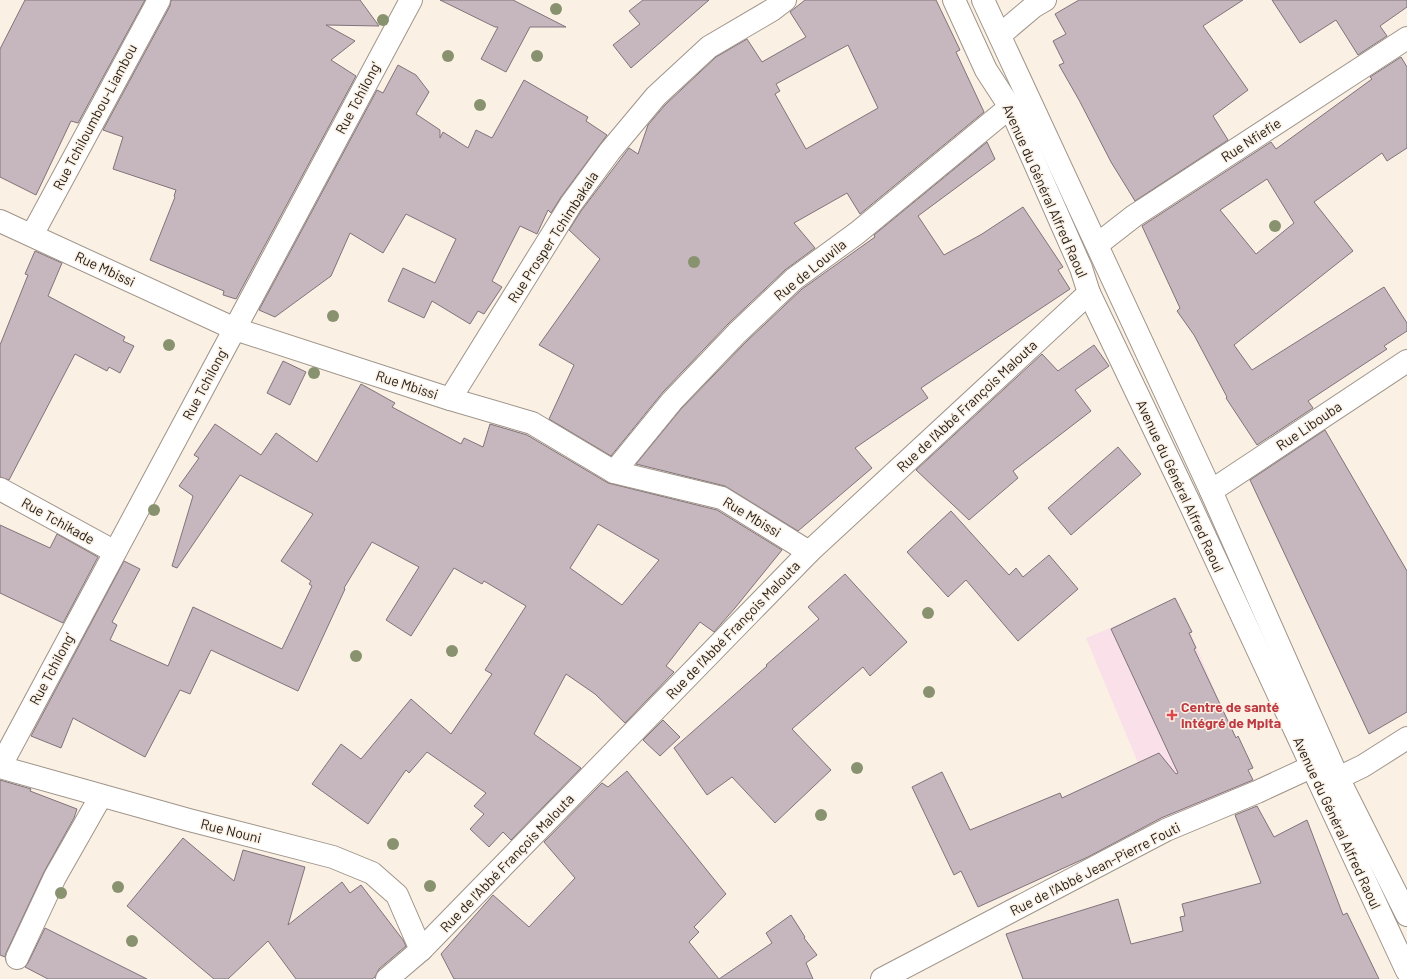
<svg xmlns="http://www.w3.org/2000/svg" width="1407" height="979" font-family="Barlow,sans-serif">
<style>
.medical{fill:#fae0e9}
.building{fill:#c6b7bf;stroke:#81737a;fill-rule:evenodd}
.lines{fill:none;stroke-linecap:round;stroke-linejoin:round}
.minor-casing{stroke:#9f9489;stroke-width:24}
.tertiary-casing{stroke:#9f9489;stroke-width:24}
.minor{stroke:#fff;stroke-width:22}
.tertiary{stroke:#fff;stroke-width:22}
.tree{fill:#88926f}
.health-dot{fill:#e0444e;stroke:#fbf0e4;stroke-width:1.5}
.labels{text-anchor:middle;stroke-width:3;stroke-linejoin:round;paint-order:stroke}
.street-label{font-size:14px;fill:#1e1a16;stroke:#fbf0e4}
.health-label{font-size:14px;font-weight:bold;fill:#be3a42;stroke:#fbf0e4;text-anchor:start}
</style>
<rect width="100%" height="100%" fill="#fbf0e4"/>
<path class="medical" d="M 1177,600 L 1257,792 L 1166,830 L 1086,638 Z"/>
<g class="building">
<path d="M 25,0 L 145,0 L 78,123 L 71,121 L 36,195 L 0,177 L 0,49 Z"/>
<path d="M 171,0 L 360,0 L 379,26 L 326,25 L 355,41 L 331,60 L 356,76 L 236,299 L 223,295 L 224,291 L 150,260 L 175,197 L 174,196 L 176,190 L 113,169 L 123,137 L 103,130 L 170,6 Z"/>
<path d="M 440,0 L 513,0 L 566,27 L 530,27 L 506,72 L 481,59 L 498,27 L 495,27 Z"/>
<path d="M 643,0 L 709,0 L 631,68 L 613,45 L 640,24 L 629,11 Z"/>
<path d="M 805,0 L 936,0 L 960,50 L 956,52 L 984,112 L 860,214 L 847,193 L 794,223 L 815,248 L 785,270 L 728,324 L 663,392 L 611,456 L 549,419 L 574,365 L 539,345 L 600,259 L 569,230 L 581,211 L 629,148 L 638,154 L 648,125 L 665,105 L 716,57 L 747,39 L 762,62 L 806,37 L 790,12 ZM 848,45 L 878,108 L 806,149 L 775,94 L 780,91 L 776,84 Z"/>
<path d="M 1079,0 L 1243,0 L 1203,26 L 1248,90 L 1213,116 L 1228,140 L 1135,201 L 1111,162 L 1079,100 L 1059,65 L 1064,63 L 1053,41 L 1066,34 L 1055,14 Z"/>
<path d="M 1272,0 L 1407,0 L 1407,7 L 1380,26 L 1387,36 L 1358,55 L 1336,20 L 1300,43 Z"/>
<path d="M 1401,57 L 1407,67 L 1407,148 L 1387,161 L 1382,153 L 1314,202 L 1353,251 L 1234,345 L 1252,370 L 1384,287 L 1407,323 L 1407,331 L 1384,346 L 1387,349 L 1308,401 L 1313,408 L 1257,445 L 1226,398 L 1227,397 L 1194,335 L 1177,311 L 1180,308 L 1142,226 L 1271,142 L 1276,149 L 1372,79 L 1370,77 ZM 1267,179 L 1294,223 L 1256,254 L 1220,210 Z"/>
<path d="M 398,65 L 416,75 L 429,92 L 416,114 L 440,130 L 440,138 L 443,132 L 468,148 L 476,130 L 492,138 L 524,80 L 588,117 L 586,121 L 607,135 L 561,197 L 551,213 L 548,210 L 537,234 L 520,226 L 492,281 L 502,287 L 484,314 L 478,311 L 470,324 L 432,301 L 424,318 L 388,301 L 403,268 L 435,283 L 456,239 L 406,214 L 383,253 L 350,233 L 331,276 L 275,317 L 259,310 L 377,90 L 383,93 Z"/>
<path d="M 987,142 L 995,159 L 918,216 L 944,255 L 982,234 L 1023,207 L 1063,267 L 1058,270 L 1070,289 L 921,388 L 928,398 L 855,448 L 872,468 L 798,531 L 725,486 L 636,464 L 681,409 L 746,342 L 802,289 L 875,237 L 874,235 Z"/>
<path d="M 35,251 L 62,263 L 48,296 L 125,337 L 123,341 L 134,346 L 120,373 L 109,367 L 107,371 L 75,354 L 9,480 L 0,477 L 0,345 L 28,275 L 25,274 Z"/>
<path d="M 1094,345 L 1109,366 L 1075,390 L 1091,411 L 1013,471 L 1018,478 L 969,520 L 916,470 L 1042,354 L 1058,371 Z"/>
<path d="M 283,361 L 306,372 L 290,405 L 267,393 Z"/>
<path d="M 361,384 L 395,403 L 392,407 L 461,444 L 464,438 L 483,447 L 490,424 L 527,435 L 608,483 L 717,510 L 782,550 L 735,608 L 714,632 L 700,622 L 666,666 L 674,672 L 625,723 L 595,694 L 566,674 L 534,734 L 581,768 L 511,840 L 503,832 L 489,847 L 470,829 L 484,814 L 474,806 L 486,793 L 427,752 L 409,773 L 406,770 L 368,824 L 312,784 L 341,744 L 361,759 L 411,699 L 451,734 L 492,674 L 485,670 L 526,606 L 484,581 L 482,584 L 454,568 L 411,636 L 386,620 L 419,567 L 372,542 L 344,588 L 345,589 L 298,691 L 211,650 L 190,694 L 180,690 L 145,757 L 73,718 L 61,748 L 31,736 L 124,561 L 140,569 L 112,622 L 117,625 L 110,640 L 168,666 L 193,607 L 282,649 L 312,586 L 309,584 L 311,581 L 281,561 L 313,514 L 240,475 L 177,568 L 172,566 L 193,496 L 179,486 L 199,458 L 194,455 L 215,424 L 261,455 L 276,433 L 317,462 ZM 598,524 L 659,560 L 622,605 L 570,568 Z"/>
<path d="M 1325,430 L 1407,571 L 1407,712 L 1369,734 L 1250,480 Z"/>
<path d="M 1118,447 L 1141,474 L 1071,535 L 1048,508 Z"/>
<path d="M 951,511 L 1009,575 L 1016,568 L 1023,577 L 1049,555 L 1078,589 L 1018,641 L 966,580 L 948,597 L 907,552 Z"/>
<path d="M 0,525 L 50,548 L 57,534 L 98,557 L 63,623 L 0,593 Z"/>
<path d="M 845,574 L 907,642 L 870,676 L 863,667 L 792,729 L 831,770 L 775,823 L 732,777 L 707,795 L 674,748 L 767,666 L 766,665 L 819,619 L 808,607 Z"/>
<path d="M 1175,598 L 1192,632 L 1189,633 L 1196,648 L 1194,649 L 1236,738 L 1238,736 L 1253,768 L 1248,770 L 1253,780 L 1161,818 L 1088,857 L 978,907 L 961,871 L 954,875 L 912,787 L 942,772 L 970,830 L 1060,793 L 1062,798 L 1159,753 L 1176,774 L 1178,773 L 1111,629 Z"/>
<path d="M 663,720 L 680,737 L 660,756 L 643,740 Z"/>
<path d="M 627,771 L 726,894 L 694,927 L 699,932 L 689,942 L 719,979 L 772,943 L 766,933 L 791,915 L 805,937 L 804,938 L 817,955 L 806,963 L 813,979 L 454,979 L 441,954 L 493,895 L 529,927 L 575,878 L 544,842 L 602,783 L 608,787 Z"/>
<path d="M 0,780 L 31,789 L 30,791 L 77,809 L 74,818 L 44,872 L 6,953 L 5,957 L 0,955 Z"/>
<path d="M 1257,806 L 1274,837 L 1307,820 L 1343,915 L 1347,913 L 1379,979 L 1023,979 L 1006,934 L 1118,899 L 1131,944 L 1183,931 L 1180,917 L 1185,916 L 1182,904 L 1261,883 L 1235,815 Z"/>
<path d="M 183,838 L 234,881 L 243,850 L 305,867 L 288,925 L 342,882 L 350,893 L 361,885 L 403,940 L 406,946 L 379,969 L 375,977 L 372,979 L 296,979 L 268,941 L 228,979 L 214,979 L 127,906 Z"/>
<path d="M 45,928 L 147,979 L 48,979 L 25,967 L 28,963 Z"/>
</g>
<g class="lines">
<g class="minor-casing">
<g id="minor">
<path d="M 1000,35 L 1033,7 L 1045,0"/>
<path d="M 0,221 L 235,329 L 450,399 L 532,423 L 614,472 L 722,498 L 809,552"/>
<path d="M 32,235 L 159,0"/>
<path d="M 1098,244 L 1134,216 L 1407,38"/>
<path d="M 450,399 L 571,204 L 610,151 L 656,96 L 709,47 L 772,10 L 785,0"/>
<path d="M 614,472 L 672,401 L 737,333 L 794,279 L 857,233 L 1010,107"/>
<path d="M 0,489 L 115,552"/>
<path d="M 1211,491 L 1407,361"/>
<path d="M 0,767 L 411,0"/>
<path d="M 0,767 L 189,820 L 333,857 L 372,873 L 397,895 L 421,950"/>
<path d="M 1338,778 L 1363,766 L 1407,738"/>
<path d="M 17,958 L 55,877 L 101,796"/>
<path d="M 387,979 L 421,950 L 809,552 L 1089,293"/>
<path d="M 882,979 L 1166,830 L 1257,792 L 1311,767"/>
</g>
</g>
<g class="tertiary-casing">
<g id="tertiary">
<path d="M 954,0 L 986,70 L 1010,107 L 1081,268 L 1089,293 L 1189,502 L 1407,971"/>
<path d="M 983,0 L 1211,491 L 1338,778 L 1407,915"/>
</g>
</g>
<use href="#minor" class="minor"/>
<use href="#tertiary" class="tertiary"/>
</g>
<g class="tree">
<circle cx="556" cy="9" r="6"/>
<circle cx="383" cy="20" r="6"/>
<circle cx="448" cy="56" r="6"/>
<circle cx="537" cy="56" r="6"/>
<circle cx="480" cy="105" r="6"/>
<circle cx="1275" cy="226" r="6"/>
<circle cx="694" cy="262" r="6"/>
<circle cx="333" cy="316" r="6"/>
<circle cx="169" cy="345" r="6"/>
<circle cx="314" cy="373" r="6"/>
<circle cx="154" cy="510" r="6"/>
<circle cx="928" cy="613" r="6"/>
<circle cx="452" cy="651" r="6"/>
<circle cx="356" cy="656" r="6"/>
<circle cx="929" cy="692" r="6"/>
<circle cx="857" cy="768" r="6"/>
<circle cx="821" cy="815" r="6"/>
<circle cx="393" cy="844" r="6"/>
<circle cx="430" cy="886" r="6"/>
<circle cx="118" cy="887" r="6"/>
<circle cx="61" cy="893" r="6"/>
<circle cx="132" cy="941" r="6"/>
</g>
<path class="health-dot" d="M1170 709h4v4h4v4h-4v4h-4v-4h-4v-4h4z"/>
<g class="labels">
<g class="street-label">
<text transform="translate(358 98) rotate(-62)" y="5">Rue Tchilong'</text>
<text transform="translate(95 117) rotate(-62)" y="5">Rue Tchiloumbou-Liambou</text>
<text transform="translate(1251 140) rotate(-33)" y="5">Rue Nfiefie</text>
<text transform="translate(1045 191) rotate(66)" y="5">Avenue du Général Alfred Raoul</text>
<text transform="translate(553 237) rotate(-57)" y="5">Rue Prosper Tchimbakala</text>
<text transform="translate(105 269) rotate(25)" y="5">Rue Mbissi</text>
<text transform="translate(810 270) rotate(-39)" y="5">Rue de Louvila</text>
<text transform="translate(205 384) rotate(-62)" y="5">Rue Tchilong'</text>
<text transform="translate(407 385) rotate(18)" y="5">Rue Mbissi</text>
<text transform="translate(967 406) rotate(-43)" y="5">Rue de l'Abbé François Malouta</text>
<text transform="translate(1309 426) rotate(-34)" y="5">Rue Libouba</text>
<text transform="translate(1180 486) rotate(65)" y="5">Avenue du Général Alfred Raoul</text>
<text transform="translate(752 517) rotate(31)" y="5">Rue Mbissi</text>
<text transform="translate(58 521) rotate(29)" y="5">Rue Tchikade</text>
<text transform="translate(733 630) rotate(-46)" y="5">Rue de l'Abbé François Malouta</text>
<text transform="translate(52 669) rotate(-62)" y="5">Rue Tchilong'</text>
<text transform="translate(1337 823) rotate(65)" y="5">Avenue du Général Alfred Raoul</text>
<text transform="translate(231 831) rotate(14)" y="5">Rue Nouni</text>
<text transform="translate(507 863) rotate(-46)" y="5">Rue de l'Abbé François Malouta</text>
<text transform="translate(1095 869) rotate(-27)" y="5">Rue de l'Abbé Jean-Pierre Fouti</text>
</g>
<g class="health-label">
<text x="1181" y="712">Centre de santé<tspan x="1181" dy="16">intégré de Mpita</tspan></text>
</g>
</g>
</svg>
